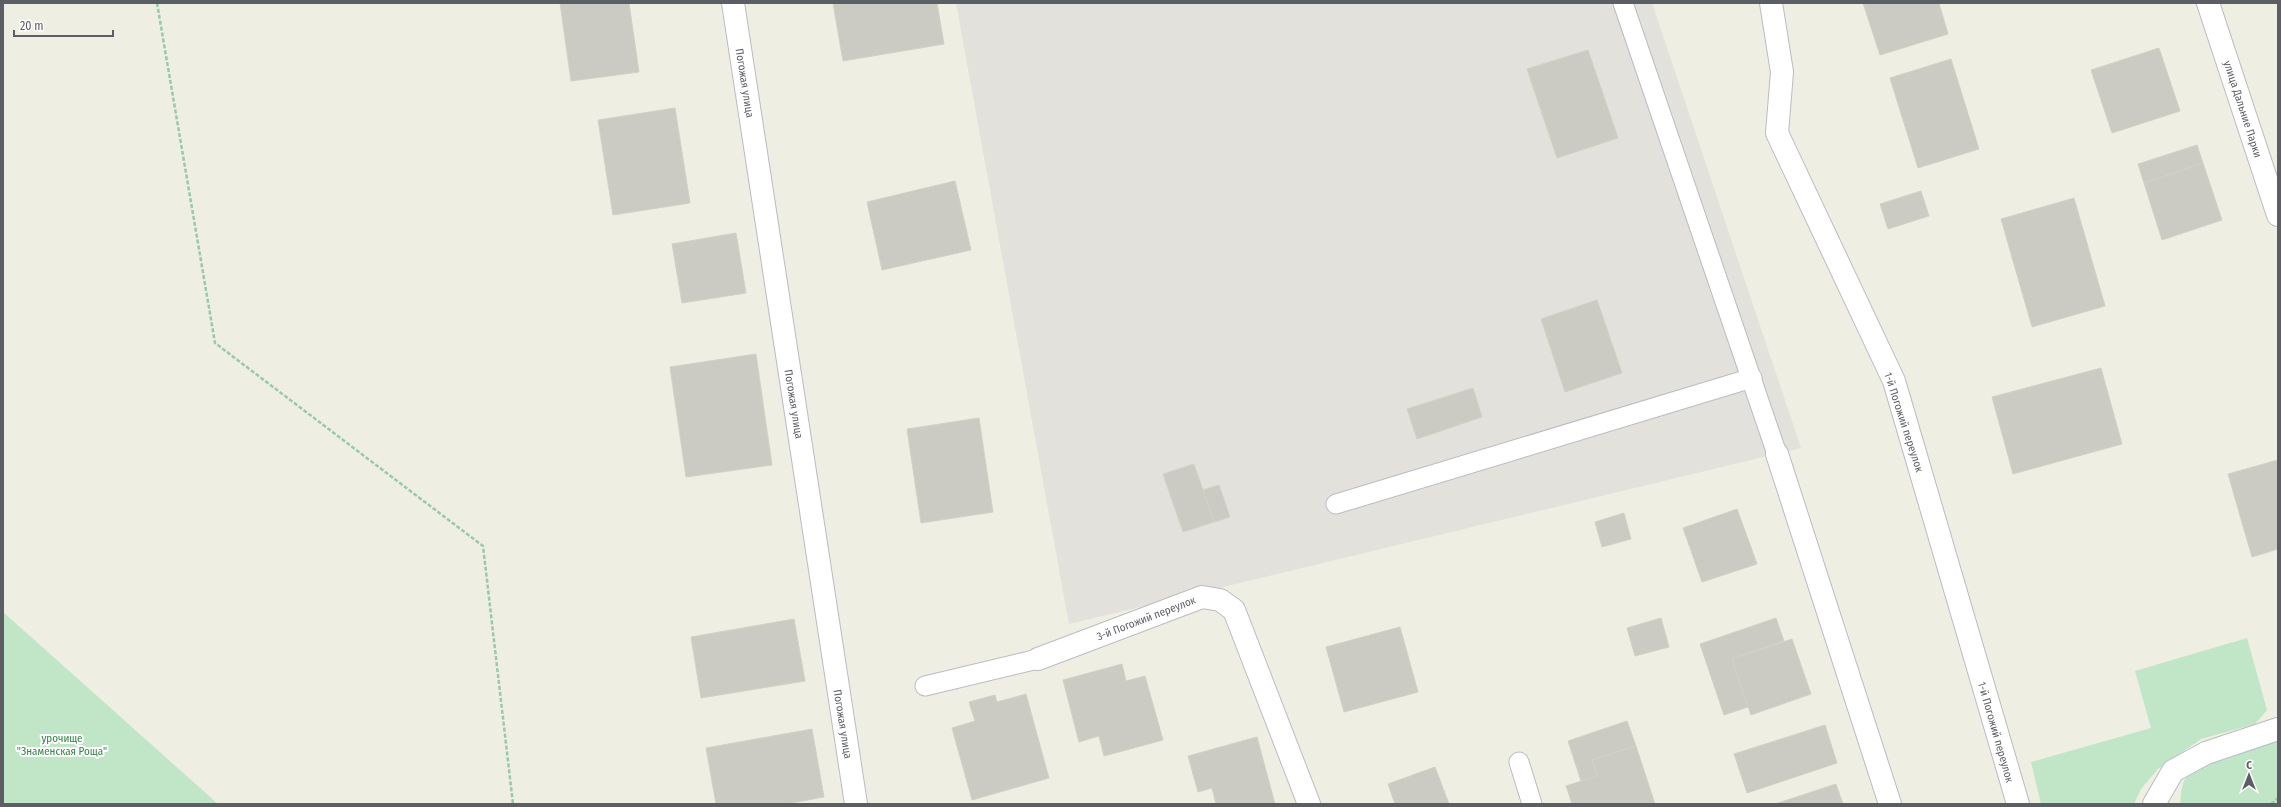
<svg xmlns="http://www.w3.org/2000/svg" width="2281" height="807" font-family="'Fira Sans Condensed',sans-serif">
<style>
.industrial{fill:#e2e1db}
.green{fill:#c0e6c7}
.building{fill:#cbcbc3;stroke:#d3d1c2}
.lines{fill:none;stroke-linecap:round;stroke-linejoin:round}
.service-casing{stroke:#bbbcc2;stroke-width:21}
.minor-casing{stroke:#bbbcc2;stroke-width:24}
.path{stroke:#99c7af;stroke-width:2.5;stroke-dasharray:4 2;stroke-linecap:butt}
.service{stroke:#fff;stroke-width:19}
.minor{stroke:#fff;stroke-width:22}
.labels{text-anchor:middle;stroke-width:4;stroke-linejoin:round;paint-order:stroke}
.street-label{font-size:11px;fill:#5b5e64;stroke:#fff}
.park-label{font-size:11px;fill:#348347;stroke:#fff}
</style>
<rect width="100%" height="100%" fill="#eeeee3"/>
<path class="industrial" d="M 956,3 L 1652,3 L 1801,448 L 1069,624 Z"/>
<g class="green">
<path d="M 3,612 L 218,804 L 3,804 Z"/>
<path d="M 2247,638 L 2267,710 L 2255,724 L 2201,739 L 2158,769 L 2141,789 L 2134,804 L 2041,804 L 2031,762 L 2151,728 L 2135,671 Z"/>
<path d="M 2278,741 L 2278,804 L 2180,804 C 2181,795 2181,782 2188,775 C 2202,762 2258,748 2278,741 Z"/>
</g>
<g class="building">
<path d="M 560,3 L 629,3 L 639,72 L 571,81 Z"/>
<path d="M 833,3 L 937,3 L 944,44 L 843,61 Z"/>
<path d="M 1863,3 L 1939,3 L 1948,34 L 1880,55 Z"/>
<path d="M 2159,48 L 2180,111 L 2112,133 L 2091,70 Z"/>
<path d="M 1588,50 L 1618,138 L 1557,158 L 1527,69 Z"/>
<path d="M 1951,59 L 1979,149 L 1918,168 L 1890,78 Z"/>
<path d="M 675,108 L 690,203 L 613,215 L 598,120 Z"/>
<path d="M 2197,145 L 2203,163 L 2144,183 L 2138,164 Z"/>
<path d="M 2203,163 L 2222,220 L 2162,240 L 2144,183 Z"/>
<path d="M 955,181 L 971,250 L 882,270 L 867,202 Z"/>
<path d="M 1921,191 L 1929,216 L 1888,229 L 1880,204 Z"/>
<path d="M 2074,198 L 2105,306 L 2032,327 L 2001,219 Z"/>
<path d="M 736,233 L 746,293 L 682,303 L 672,244 Z"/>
<path d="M 1597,300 L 1622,373 L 1565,392 L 1541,319 Z"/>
<path d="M 756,354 L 772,465 L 686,477 L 670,367 Z"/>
<path d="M 2101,368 L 2122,444 L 2013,474 L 1992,397 Z"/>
<path d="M 1473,388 L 1482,417 L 1417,439 L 1407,409 Z"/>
<path d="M 979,418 L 993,512 L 921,523 L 907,429 Z"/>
<path d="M 2278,460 L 2278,549 L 2252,557 L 2228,474 Z"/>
<path d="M 1194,464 L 1214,522 L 1183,532 L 1163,474 Z"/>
<path d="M 1219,485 L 1230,517 L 1214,522 L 1203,490 Z"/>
<path d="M 1737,509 L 1757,564 L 1702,582 L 1683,528 Z"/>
<path d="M 1624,513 L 1631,539 L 1602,547 L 1595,522 Z"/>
<path d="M 1661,618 L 1669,647 L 1635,656 L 1627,628 Z"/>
<path d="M 1776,618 L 1784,641 L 1732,659 L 1748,707 L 1724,715 L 1700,644 Z"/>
<path d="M 794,619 L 805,681 L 701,698 L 691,637 Z"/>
<path d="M 1400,627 L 1418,692 L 1344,712 L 1326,647 Z"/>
<path d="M 1792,639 L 1811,694 L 1751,715 L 1732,659 Z"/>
<path d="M 1122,664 L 1126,681 L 1145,676 L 1163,740 L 1104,756 L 1099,736 L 1079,742 L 1063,680 Z"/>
<path d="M 1026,694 L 1049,778 L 972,800 L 952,728 L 975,721 L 969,702 L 995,695 L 997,702 Z"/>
<path d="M 1627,721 L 1636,746 L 1592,760 L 1597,776 L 1581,781 L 1568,741 Z"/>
<path d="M 1825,725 L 1837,763 L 1747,793 L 1734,754 Z"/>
<path d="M 812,729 L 824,797 L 786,804 L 716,804 L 706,748 Z"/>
<path d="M 1257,737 L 1275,804 L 1216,804 L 1212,788 L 1198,792 L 1188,756 Z"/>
<path d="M 1636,746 L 1655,804 L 1572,804 L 1566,786 L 1597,776 L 1592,760 Z"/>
<path d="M 1435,767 L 1449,804 L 1395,804 L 1388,784 Z"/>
<path d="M 1836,784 L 1843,804 L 1775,804 Z"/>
</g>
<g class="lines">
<g class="service-casing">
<g id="service">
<path d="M 1623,3 L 1777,454"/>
<path d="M 1336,504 L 1752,378"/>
<path d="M 925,686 L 1038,659"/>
<path d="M 1519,762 L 1532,804"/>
</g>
</g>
<g class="minor-casing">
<g id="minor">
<path d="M 733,3 L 856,804"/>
<path d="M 1771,3 L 1782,72 L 1777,133 L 1894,381 L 2018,804"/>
<path d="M 2208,3 L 2278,215"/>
<path d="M 1777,454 L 1890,804"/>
<path d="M 1038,659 L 1202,597 L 1220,600 L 1234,610 L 1309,804"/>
<path d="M 2154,804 L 2173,771 L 2206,753 L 2278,729"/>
</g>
</g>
<g class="path">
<path d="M 157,3 L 215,343 L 483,546 L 513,804"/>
<path d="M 2271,804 L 2278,798"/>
</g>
<use href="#service" class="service"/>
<use href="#minor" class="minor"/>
</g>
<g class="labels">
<g class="street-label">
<text transform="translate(745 83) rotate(81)" y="4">Погожая улица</text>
<text transform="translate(2243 109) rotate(72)" y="4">улица Дальние Парки</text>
<text transform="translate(794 404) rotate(81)" y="4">Погожая улица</text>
<text transform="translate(1904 422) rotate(72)" y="4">1-й Погожий переулок</text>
<text transform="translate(1146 618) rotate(-21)" y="4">3-й Погожий переулок</text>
<text transform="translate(843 724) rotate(81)" y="4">Погожая улица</text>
<text transform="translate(1996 732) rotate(74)" y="4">1-й Погожий переулок</text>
</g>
<g class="park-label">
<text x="62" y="742">урочище<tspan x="62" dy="13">"Знаменская Роща"</tspan></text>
</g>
</g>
<rect width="2281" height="807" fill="none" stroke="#5b5e64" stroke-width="8"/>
<g transform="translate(2249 775)" stroke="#ffffff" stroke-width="3" paint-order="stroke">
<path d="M0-3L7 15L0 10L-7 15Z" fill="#5b5e64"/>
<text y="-6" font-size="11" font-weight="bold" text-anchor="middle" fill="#5b5e64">С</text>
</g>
<path d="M14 30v6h99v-6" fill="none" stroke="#5b5e64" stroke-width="2"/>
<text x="20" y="30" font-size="12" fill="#5b5e64" stroke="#ffffff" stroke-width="3" paint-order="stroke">20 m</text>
</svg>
